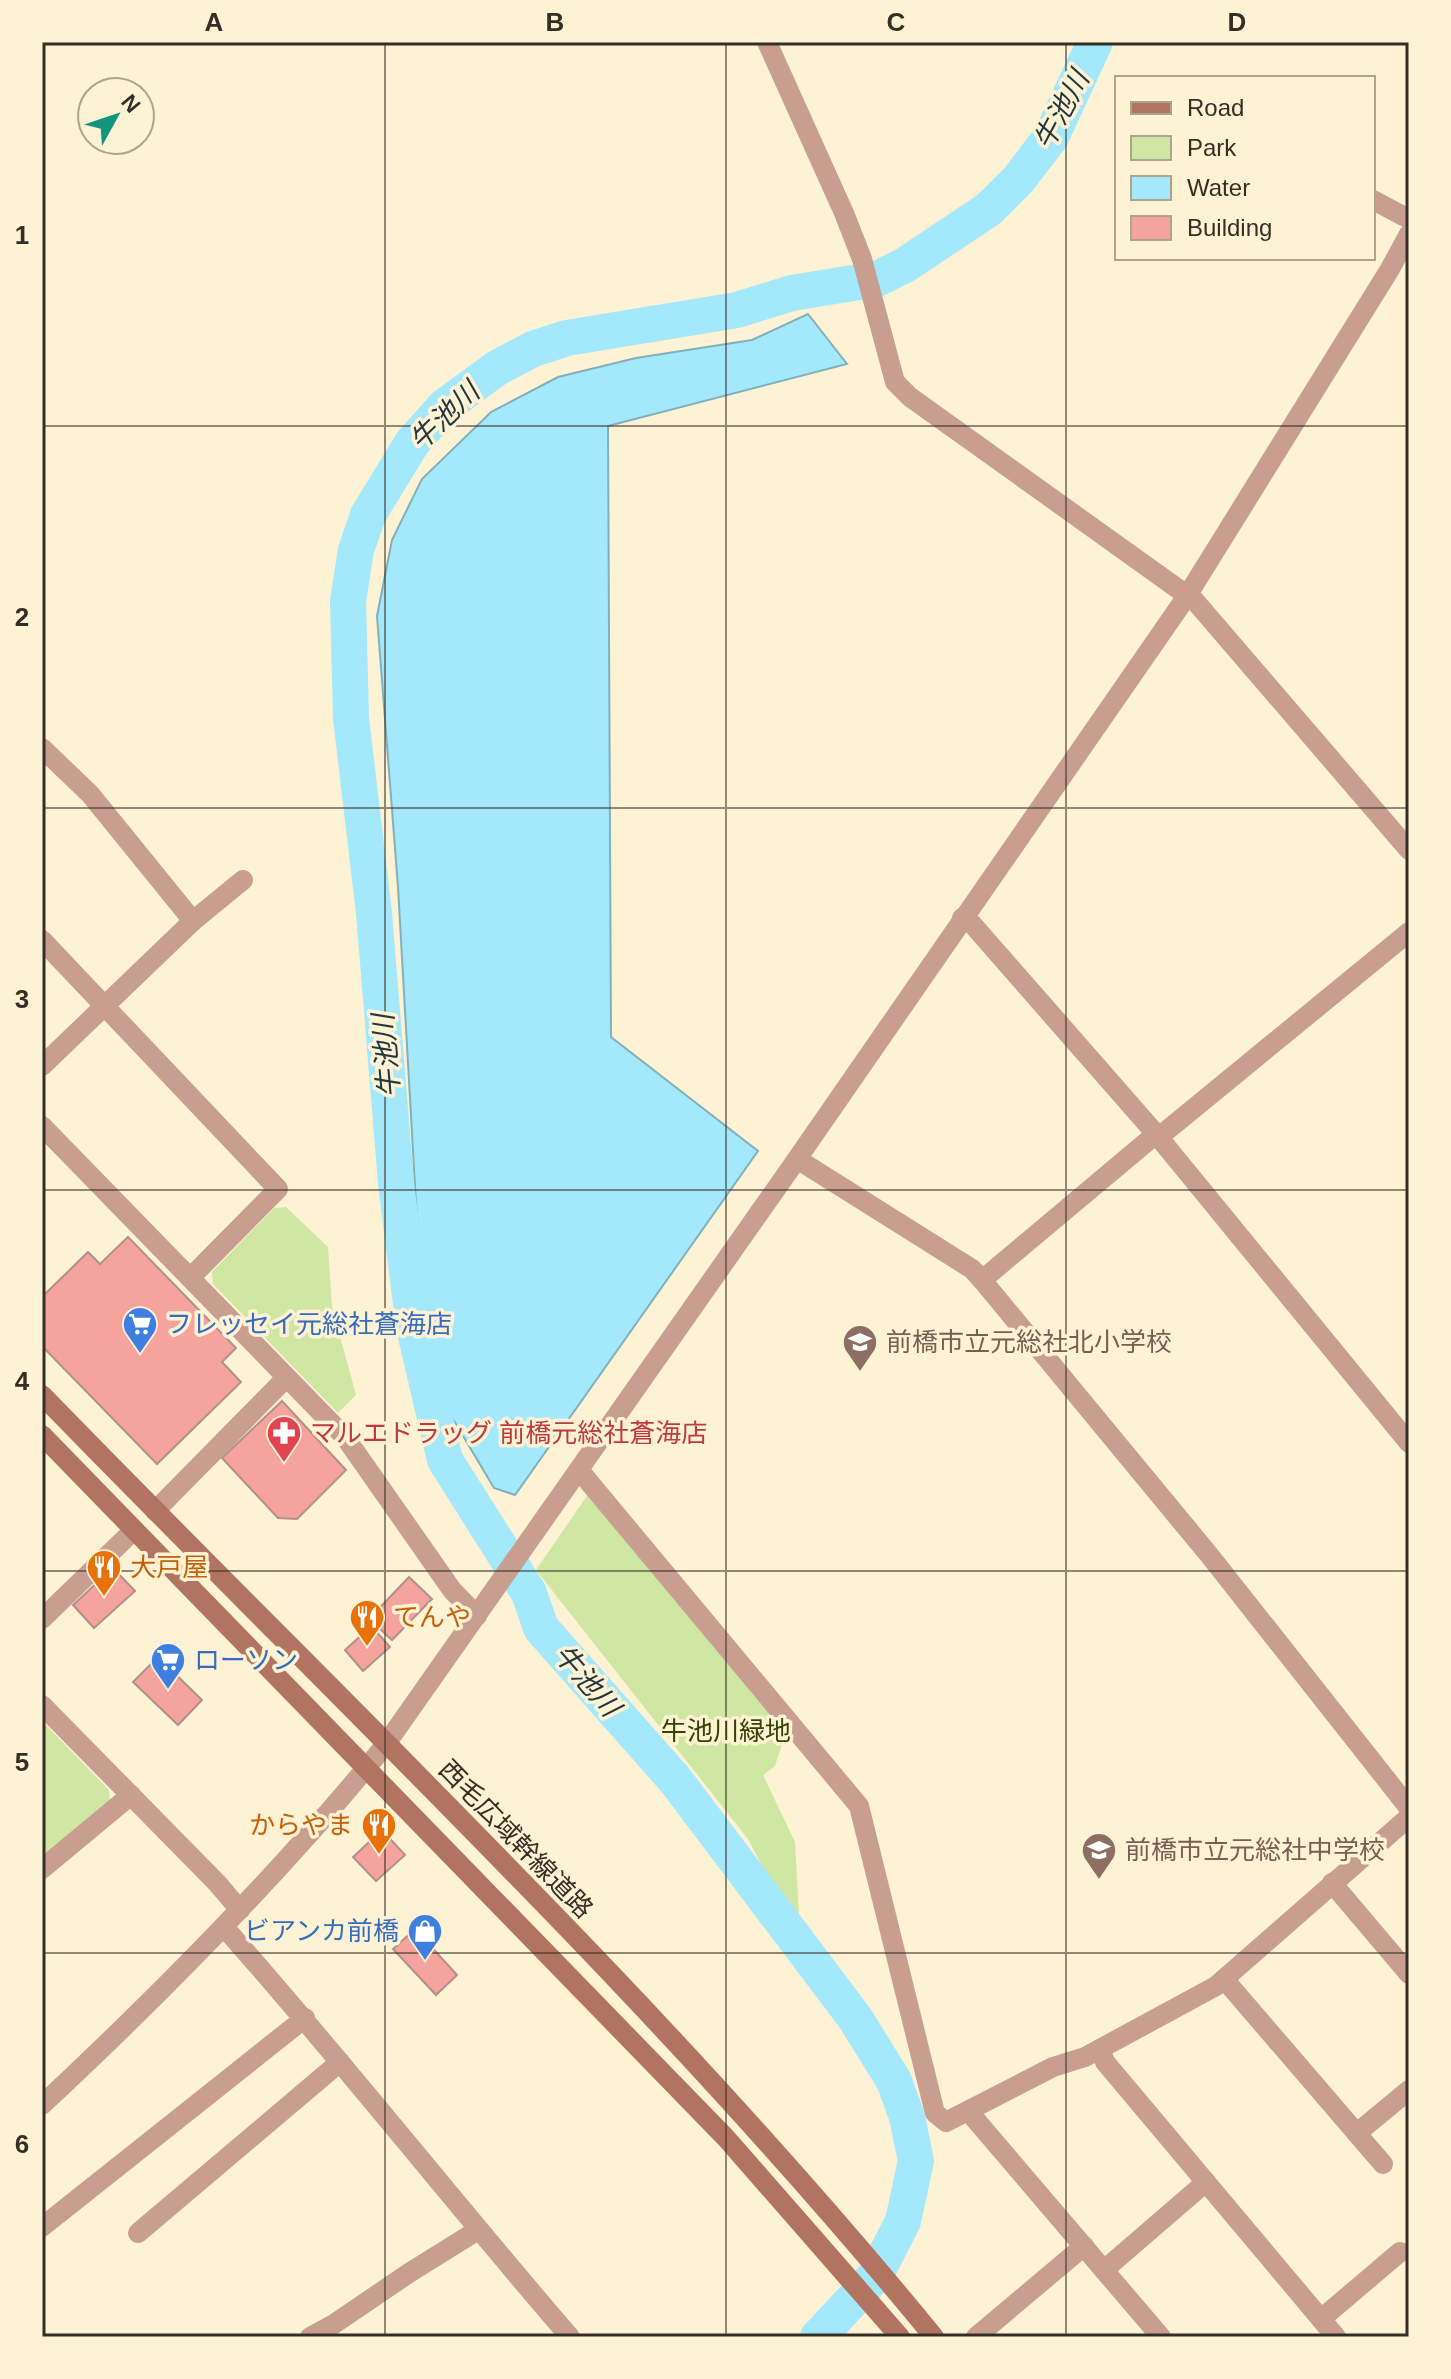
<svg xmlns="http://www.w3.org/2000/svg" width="1451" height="2379" font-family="Arial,'Noto Sans JP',sans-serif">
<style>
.green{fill:#d0e6a3}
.water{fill:#a4e8fb;stroke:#82b0ba;stroke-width:2}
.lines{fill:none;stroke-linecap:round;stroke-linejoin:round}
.river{stroke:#a4e8fb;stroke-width:36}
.building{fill:#f4a39d;stroke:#b1908d;stroke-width:2}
.minor{stroke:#c89e91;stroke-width:20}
.tertiary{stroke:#c89e91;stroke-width:20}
.secondary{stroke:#b17461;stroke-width:20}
.grid{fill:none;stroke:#342f24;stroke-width:2;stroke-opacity:0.55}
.labels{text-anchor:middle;stroke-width:7;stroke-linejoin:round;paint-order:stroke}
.shop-label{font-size:26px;fill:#366cbe;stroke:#fef2d5;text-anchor:start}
.education-label{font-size:26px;fill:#785e54;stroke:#fef2d5;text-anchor:start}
.health-label{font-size:26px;fill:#be3a42;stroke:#fef2d5;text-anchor:start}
.food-label{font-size:26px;fill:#c56008;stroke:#fef2d5;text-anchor:start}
.park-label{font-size:26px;fill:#344400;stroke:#fef2d5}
.street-label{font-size:26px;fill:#342f24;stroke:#fef2d5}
.water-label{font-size:28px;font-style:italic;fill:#22383e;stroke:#fef2d5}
.neatline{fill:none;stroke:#342f24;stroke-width:3}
.grid-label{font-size:26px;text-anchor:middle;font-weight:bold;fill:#342f24}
</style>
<rect width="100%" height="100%" fill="#fef2d5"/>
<g class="green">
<path d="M 286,1207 L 328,1247 L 332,1307 L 356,1395 L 338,1413 L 213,1284 L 212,1272 L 274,1208 Z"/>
<path d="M 589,1493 L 788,1726 L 775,1766 L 763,1775 L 795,1842 L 799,1915 L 792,1918 L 782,1904 L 748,1839 L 536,1570 Z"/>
<path d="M 42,1721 L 109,1790 L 110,1804 L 42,1861 Z"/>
</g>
<path class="water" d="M 808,314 L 847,364 L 608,426 L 611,1037 L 758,1151 L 515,1495 L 494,1488 L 450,1414 L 427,1322 L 416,1204 L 398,887 L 377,616 L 392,540 L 422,479 L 491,412 L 558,377 L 636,358 L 752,340 Z"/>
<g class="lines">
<path class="river" d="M 818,2337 L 875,2276 L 903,2221 L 916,2161 L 907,2117 L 894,2081 L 855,2018 L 676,1781 L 541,1628 L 529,1593 L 445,1460 L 414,1328 L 396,1183 L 374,913 L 351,718 L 348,601 L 356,550 L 368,515 L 412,443 L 445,406 L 497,368 L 533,349 L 567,338 L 737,310 L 792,293 L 877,279 L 905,265 L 989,209 L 1018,180 L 1051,137 L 1095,42"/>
</g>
<g class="building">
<path d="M 128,1237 L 236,1348 L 222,1362 L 241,1382 L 157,1464 L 42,1346 L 42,1297 L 88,1252 L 100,1264 Z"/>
<path d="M 282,1401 L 346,1470 L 297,1519 L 278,1518 L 222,1458 Z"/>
<path d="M 113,1568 L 135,1591 L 94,1628 L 73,1605 Z"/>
<path d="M 409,1577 L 432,1599 L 392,1640 L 369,1619 Z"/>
<path d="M 373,1628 L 390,1647 L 363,1671 L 345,1650 L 366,1631 L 368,1632 Z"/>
<path d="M 158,1657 L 202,1700 L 178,1725 L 133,1682 Z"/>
<path d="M 382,1830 L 405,1855 L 376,1881 L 353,1857 Z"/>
<path d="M 415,1929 L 457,1975 L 436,1995 L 393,1949 Z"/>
</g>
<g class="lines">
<g class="minor">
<path d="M 767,42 L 844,213 L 862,259 L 895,382 L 910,397 L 1195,601 L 1409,850"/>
<path d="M 1373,200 L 1409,219"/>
<path d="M 42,748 L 90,794 L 193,921"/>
<path d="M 962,918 L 973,925 L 1156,1134 L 1409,1443"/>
<path d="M 42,940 L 278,1189 L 190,1278"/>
<path d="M 42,1066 L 193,921 L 243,880"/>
<path d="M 797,1159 L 972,1269 L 982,1280 L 1210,1556 L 1409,1808"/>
<path d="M 982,1280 L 1156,1134 L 1165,1132 L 1409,932"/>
<path d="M 579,1470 L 859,1806 L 935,2113 L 946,2122 L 1053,2067 L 1085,2057 L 1216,1986 L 1409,1817"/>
<path d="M 42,1705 L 217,1883 L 240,1910"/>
<path d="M 42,1869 L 131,1795"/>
<path d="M 1332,1883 L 1409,1974"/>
<path d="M 224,1927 C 343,2061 453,2202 570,2337"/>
<path d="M 1224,1979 L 1383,2164"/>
<path d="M 1100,2049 L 1105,2062 L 1336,2337"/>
<path d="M 969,2112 L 1161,2337"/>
<path d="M 1357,2133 L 1409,2090"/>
<path d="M 42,2227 L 305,2018"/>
<path d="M 138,2233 L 340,2062"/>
<path d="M 1104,2270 L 1206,2182"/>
<path d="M 1321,2319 L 1400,2252"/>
<path d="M 310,2337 L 334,2324 L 409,2273 L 478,2230"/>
<path d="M 976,2337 L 1084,2246"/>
</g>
<g class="tertiary">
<path d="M 42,1126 L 345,1437 L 452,1590 L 477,1616"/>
<path d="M 155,1511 L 286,1378"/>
<path d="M 42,1619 L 134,1530"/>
<path d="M 42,2105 C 164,1991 281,1873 386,1744 L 797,1159 L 1187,596 L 1390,269 L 1409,234"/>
</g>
<g class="secondary">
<path d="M 42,1395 C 343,1705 660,2002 934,2337"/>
<path d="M 42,1435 L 726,2138 L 900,2337"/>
</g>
</g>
<path class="grid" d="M 385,42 L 385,2337M 726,42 L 726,2337M 1066,42 L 1066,2337M 42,426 L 1409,426M 42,808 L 1409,808M 42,1190 L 1409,1190M 42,1571 L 1409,1571M 42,1953 L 1409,1953"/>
<defs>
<g id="supermarket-pin" transform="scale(1.8)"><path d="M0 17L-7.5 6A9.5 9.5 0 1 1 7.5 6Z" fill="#3f7fe0" stroke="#fef2d5"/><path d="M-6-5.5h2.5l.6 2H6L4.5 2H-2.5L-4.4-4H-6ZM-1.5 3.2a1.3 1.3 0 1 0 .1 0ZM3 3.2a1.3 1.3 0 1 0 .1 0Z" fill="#fff"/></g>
<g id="school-pin" transform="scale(1.8)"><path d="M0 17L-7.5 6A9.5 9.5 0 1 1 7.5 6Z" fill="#8d6e63" stroke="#fef2d5"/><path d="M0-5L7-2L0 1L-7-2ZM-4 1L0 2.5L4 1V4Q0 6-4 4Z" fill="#fff"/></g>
<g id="pharmacy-pin" transform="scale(1.8)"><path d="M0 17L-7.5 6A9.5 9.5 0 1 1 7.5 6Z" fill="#e0444e" stroke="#fef2d5"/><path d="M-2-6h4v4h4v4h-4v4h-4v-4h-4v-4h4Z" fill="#fff"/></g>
<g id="restaurant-pin" transform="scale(1.8)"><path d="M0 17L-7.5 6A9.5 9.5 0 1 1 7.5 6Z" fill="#e8710a" stroke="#fef2d5"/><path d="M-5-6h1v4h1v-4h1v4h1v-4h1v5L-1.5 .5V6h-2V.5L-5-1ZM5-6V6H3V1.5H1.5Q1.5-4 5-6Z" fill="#fff"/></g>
<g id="shop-pin" transform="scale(1.8)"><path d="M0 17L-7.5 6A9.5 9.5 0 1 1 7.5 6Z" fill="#3f7fe0" stroke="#fef2d5"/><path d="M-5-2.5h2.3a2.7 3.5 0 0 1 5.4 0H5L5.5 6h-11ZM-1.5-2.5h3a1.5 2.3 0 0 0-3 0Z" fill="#fff"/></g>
</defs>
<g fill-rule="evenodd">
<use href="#supermarket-pin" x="140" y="1324"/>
<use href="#school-pin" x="860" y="1342"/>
<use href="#pharmacy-pin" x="284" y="1433"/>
<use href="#restaurant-pin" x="104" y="1567"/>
<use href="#restaurant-pin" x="367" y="1617"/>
<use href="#supermarket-pin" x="168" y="1660"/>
<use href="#restaurant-pin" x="379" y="1825"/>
<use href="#school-pin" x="1099" y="1850"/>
<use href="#shop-pin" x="425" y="1931"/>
</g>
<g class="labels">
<g class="shop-label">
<text x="166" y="1333">フレッセイ元総社蒼海店</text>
<text x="194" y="1669">ローソン</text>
<text x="399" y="1940" text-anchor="end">ビアンカ前橋</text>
</g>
<g class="education-label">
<text x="886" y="1351">前橋市立元総社北小学校</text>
<text x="1125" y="1859">前橋市立元総社中学校</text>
</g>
<g class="health-label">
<text x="310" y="1442">マルエドラッグ 前橋元総社蒼海店</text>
</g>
<g class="food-label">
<text x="130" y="1576">大戸屋</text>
<text x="393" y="1626">てんや</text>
<text x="353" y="1834" text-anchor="end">からやま</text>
</g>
<g class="park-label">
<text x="726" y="1740">牛池川緑地</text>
</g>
<g class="street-label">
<text transform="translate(516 1839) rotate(46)" y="9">西毛広域幹線道路</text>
</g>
<g class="water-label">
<text transform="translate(1061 110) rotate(-62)" y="10">牛池川</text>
<text transform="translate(444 416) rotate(-44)" y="10">牛池川</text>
<text transform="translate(386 1056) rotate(-95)" y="10">牛池川</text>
<text transform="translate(587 1680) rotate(49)" y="10">牛池川</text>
</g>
</g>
<rect width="1451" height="2379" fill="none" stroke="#fef2d5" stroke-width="88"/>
<rect x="1115" y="76" width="260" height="184" fill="#fef2d5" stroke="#ada48e" stroke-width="2"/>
<rect x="1131" y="102" width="40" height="12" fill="#b17461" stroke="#ada48e" stroke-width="2"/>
<text x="1187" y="116" font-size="24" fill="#342f24">Road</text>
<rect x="1131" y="136" width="40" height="24" fill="#d0e6a3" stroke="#ada48e" stroke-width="2"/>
<text x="1187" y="156" font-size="24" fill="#342f24">Park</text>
<rect x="1131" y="176" width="40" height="24" fill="#a4e8fb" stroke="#ada48e" stroke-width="2"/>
<text x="1187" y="196" font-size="24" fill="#342f24">Water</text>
<rect x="1131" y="216" width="40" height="24" fill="#f4a39d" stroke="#ada48e" stroke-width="2"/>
<text x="1187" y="236" font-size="24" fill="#342f24">Building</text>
<g transform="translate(116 116) rotate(50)"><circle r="38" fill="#fef2d5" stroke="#ada48e" stroke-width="2"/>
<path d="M0-6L14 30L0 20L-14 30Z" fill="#11957f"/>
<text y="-12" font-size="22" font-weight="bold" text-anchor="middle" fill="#342f24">N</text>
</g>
<rect x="44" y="44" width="1363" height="2291" class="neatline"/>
<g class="grid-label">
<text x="214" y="31">A</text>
<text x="555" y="31">B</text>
<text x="896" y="31">C</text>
<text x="1237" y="31">D</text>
<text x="22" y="244">1</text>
<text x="22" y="626">2</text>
<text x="22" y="1008">3</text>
<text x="22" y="1390">4</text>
<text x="22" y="1771">5</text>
<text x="22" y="2153">6</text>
</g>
</svg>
